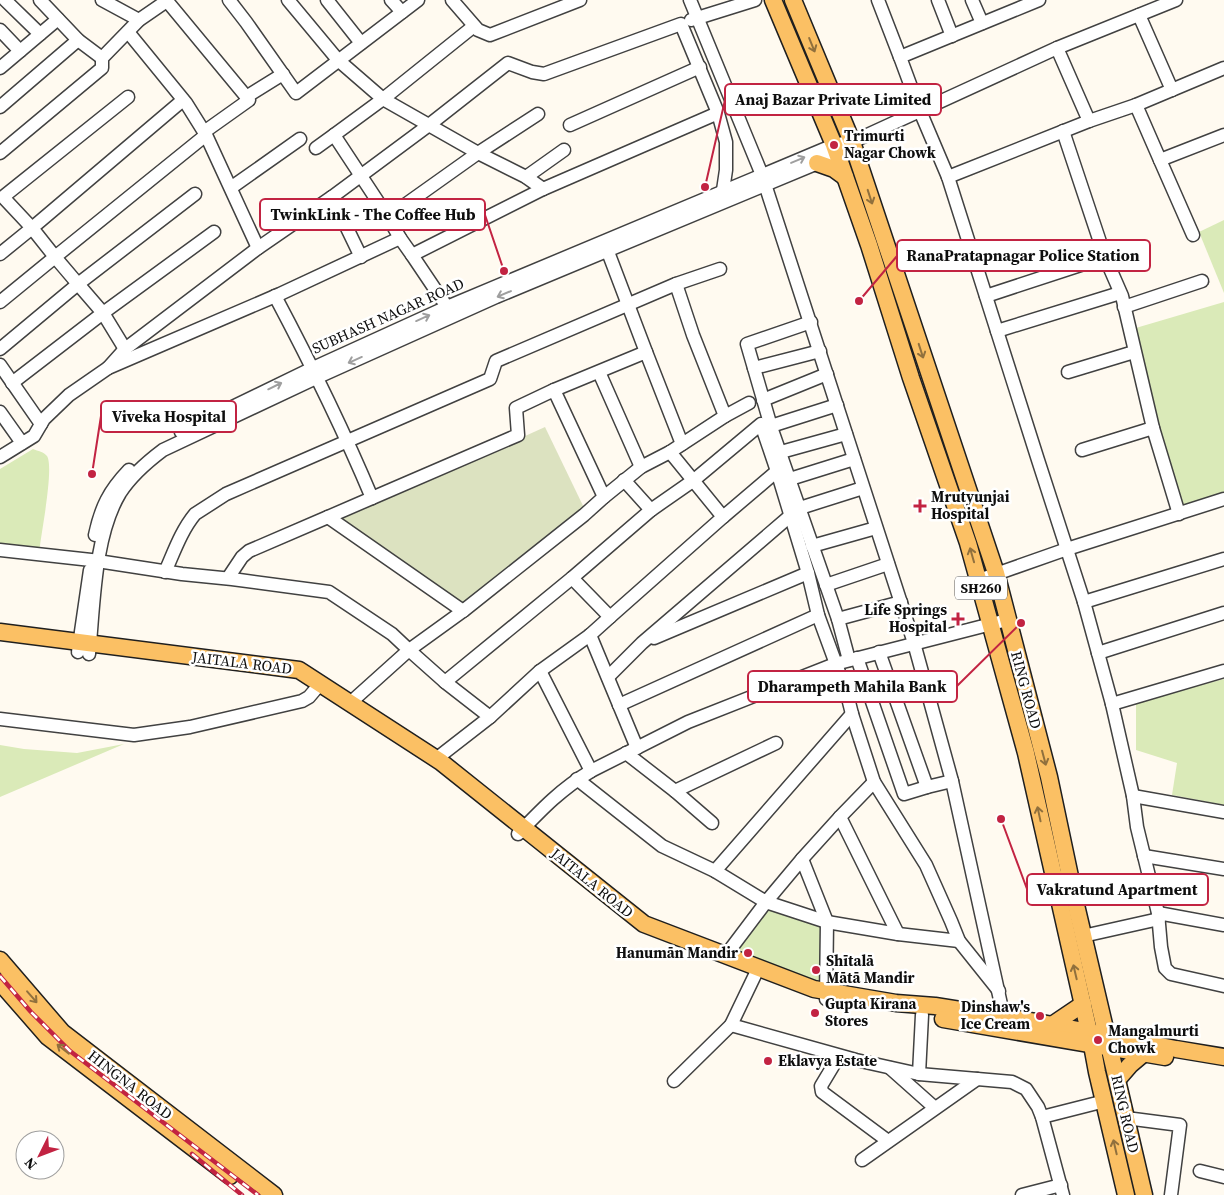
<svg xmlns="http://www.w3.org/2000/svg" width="1224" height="1195" font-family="'Source Serif 4',serif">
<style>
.green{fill:#daeab8}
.cemetery{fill:#dce2c0}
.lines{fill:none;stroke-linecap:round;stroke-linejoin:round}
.minor-casing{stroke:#414141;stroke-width:15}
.major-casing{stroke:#1f1f1f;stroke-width:19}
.minor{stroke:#fff;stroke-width:12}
.major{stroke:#fbc064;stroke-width:16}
.rail-casing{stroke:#c22342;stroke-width:4.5}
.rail{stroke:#fff;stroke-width:2.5;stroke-dasharray:8;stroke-linecap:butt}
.oneway{stroke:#90703d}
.oneway2{stroke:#9f9f9f}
.poi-dot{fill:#c22342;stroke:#fff;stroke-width:2}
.labels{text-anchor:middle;stroke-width:5;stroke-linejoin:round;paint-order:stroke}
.shield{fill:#fff;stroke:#565656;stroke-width:1}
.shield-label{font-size:14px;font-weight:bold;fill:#0e0e0e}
.poi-label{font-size:15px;font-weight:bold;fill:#0e0e0e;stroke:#fff;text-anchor:start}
.street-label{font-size:15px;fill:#0e0e0e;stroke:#fff}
.leader{fill:none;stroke:#c22342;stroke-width:2}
.callout-dot{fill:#c22342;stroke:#fff;stroke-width:2}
.callout{fill:#fff;stroke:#c22342;stroke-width:2}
.callout-label{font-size:16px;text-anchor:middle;font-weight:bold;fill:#0e0e0e}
</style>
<rect width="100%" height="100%" fill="#fffaf0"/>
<g class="green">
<path d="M 1224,220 L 1224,293 L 1199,232 Z"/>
<path d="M 1224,302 L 1224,496 L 1184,508 L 1129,330 Z"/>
<path d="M 33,449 C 38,451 44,452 47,456 C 54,467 42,529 40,546 L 39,549 L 0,545 L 0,469 Z"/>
<path d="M 1224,679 L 1224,805 L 1172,795 L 1177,763 L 1136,750 L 1136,702 Z"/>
<path d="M 124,744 L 0,797 L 0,745 L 24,749 L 77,753 Z"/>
<path d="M 766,902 L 827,922 L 827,990 L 726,955 Z"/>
</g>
<path class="cemetery" d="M 545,427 L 587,514 L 466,608 L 334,522 Z"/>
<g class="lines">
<g class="minor-casing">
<g id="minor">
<path d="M 5,0 L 40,34"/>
<path d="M 40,0 L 78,40 L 102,58"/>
<path d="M 102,0 L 139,20"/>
<path d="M 229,0 L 246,22 L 296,93 L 418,0"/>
<path d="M 288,0 L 338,60 L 383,99 L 478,153 L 526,177 L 543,189 L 718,113 L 726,142 L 726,170 L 722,197"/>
<path d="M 327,0 L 361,43"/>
<path d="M 391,0 L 402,12"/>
<path d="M 452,0 L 478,30 L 490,35 L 580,0"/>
<path d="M 690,0 L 762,175 L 914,643 L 952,781 L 1004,1018"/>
<path d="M 878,0 L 900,57"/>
<path d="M 938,0 L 952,36"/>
<path d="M 972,0 L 982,23"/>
<path d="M 1039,0 L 900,57 L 920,111 L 948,177 L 1038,460 L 1084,602 L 1112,704 L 1133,796 L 1137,827 L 1158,913 L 1161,947 L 1165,968 L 1171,974 L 1224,986"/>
<path d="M 167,1 L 249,100 L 204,132"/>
<path d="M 1139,15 L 1172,90"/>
<path d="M 691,20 L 755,0"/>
<path d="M 0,30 L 20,51"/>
<path d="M 128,32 L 186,103 L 206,135 L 258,248"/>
<path d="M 0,68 L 58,19"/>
<path d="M 1224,68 L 1136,105 L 1160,160 L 1224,135"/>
<path d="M 246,97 L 283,74"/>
<path d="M 0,107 L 78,40"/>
<path d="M 1089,121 L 1136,105"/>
<path d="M 570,125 L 700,67"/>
<path d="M 1063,131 L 1105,257 L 1122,296 L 1153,428 L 1179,514"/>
<path d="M 316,148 L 334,135"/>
<path d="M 0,153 L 102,68 L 102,58 L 139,20 L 168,0"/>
<path d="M 1160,160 L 1193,235"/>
<path d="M 526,177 L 564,150"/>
<path d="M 948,177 L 1089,121 L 1057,48"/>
<path d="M 232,187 L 300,139"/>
<path d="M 195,194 L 78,284 L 55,257 L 206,135"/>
<path d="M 332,197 L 361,257"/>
<path d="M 388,217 L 334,135 L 383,99 L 474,26"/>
<path d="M 400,238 L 388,217 L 478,153 L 538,114"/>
<path d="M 605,244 L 646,352"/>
<path d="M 0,254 L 32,228 L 3,197 L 128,97"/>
<path d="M 412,255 L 447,307"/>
<path d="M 676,284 L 720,269"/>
<path d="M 275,296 C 310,362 343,429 372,498 L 328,517"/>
<path d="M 986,296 L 1105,257"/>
<path d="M 0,302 L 55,257 L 32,228 L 183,100"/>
<path d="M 1124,307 L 1202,281"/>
<path d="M 811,322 L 747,344 L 772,430 L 838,619"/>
<path d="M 997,331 L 1120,293"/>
<path d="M 0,349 L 78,284 L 103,313 L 12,383"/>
<path d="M 125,349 L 103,313 L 214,232"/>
<path d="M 0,365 L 41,424"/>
<path d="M 108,368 L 125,349 L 258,248 L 332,197 L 429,125 L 508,63 L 532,72 L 544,74 L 681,24 L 718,113"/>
<path d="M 754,368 L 820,351"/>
<path d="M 599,372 L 641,467"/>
<path d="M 1068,372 L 1134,352"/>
<path d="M 554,390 L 646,352 L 682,444"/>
<path d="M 763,400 L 827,374"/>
<path d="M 0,412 L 22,443"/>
<path d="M 725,416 L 749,403"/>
<path d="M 771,426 L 837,405"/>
<path d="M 181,432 L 313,368 L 447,307 L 834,145 L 843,143"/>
<path d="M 1082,450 L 1153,428"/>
<path d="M 781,452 L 846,434"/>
<path d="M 0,457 L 34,436 L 44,419 L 69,395 L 108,368 L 280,294 L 400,238 L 412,255 L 543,189"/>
<path d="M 790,479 L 854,459"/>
<path d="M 624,480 L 651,510"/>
<path d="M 372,498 L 518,435 L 516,408 L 554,390 L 604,497"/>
<path d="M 800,508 L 863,488"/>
<path d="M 723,517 L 777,471"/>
<path d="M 95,535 C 101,507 109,491 129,470"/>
<path d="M 812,546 L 876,528"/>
<path d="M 0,550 L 91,560 L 182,574 L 232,579 L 329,592 L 392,634 L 409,650 L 350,703"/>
<path d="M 165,572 C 174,552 181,531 195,514 L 226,494 L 490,379 L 496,361 L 676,284 L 693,335 L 725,416 L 670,452 L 641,467 L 604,497 L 584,515 L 463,611 L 409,650 L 445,682"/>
<path d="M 228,578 L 242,557 L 249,551 L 328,517 L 463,611"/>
<path d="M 979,580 L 1067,549 L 1224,499"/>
<path d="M 826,585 L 888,564"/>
<path d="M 1084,602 L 1224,559"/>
<path d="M 610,617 L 723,517 L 670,452"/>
<path d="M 590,635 L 637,748"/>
<path d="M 654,638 L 808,573"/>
<path d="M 78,652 L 90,570"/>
<path d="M 879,652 L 927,787 L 952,781"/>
<path d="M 1098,653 L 1224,613"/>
<path d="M 89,654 C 94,604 94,536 120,493 C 131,476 147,462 163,450 L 318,377 L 496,297 L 837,155 L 852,142 L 1057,48 L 1176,0"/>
<path d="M 857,658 L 904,794 L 927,787"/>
<path d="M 849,660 L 838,619 L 901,602"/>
<path d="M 540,671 L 591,771"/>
<path d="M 608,677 L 642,643 L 790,516"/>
<path d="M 1112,704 L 1224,671"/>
<path d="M 619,705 L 818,615"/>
<path d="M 490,717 L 540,671 L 590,635 L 610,617 L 572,578"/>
<path d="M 0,719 L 134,735 L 190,727 L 302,701 L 309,697 L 320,684"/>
<path d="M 626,753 L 675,791 L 776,743"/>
<path d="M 436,759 L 490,717 L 445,682 L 572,578 L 651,510 L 694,480 L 761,424 L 777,471 L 808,573 L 818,615 L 847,694 L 852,714 L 874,782 L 926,865 L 951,921 L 959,941 L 999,991"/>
<path d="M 577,779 L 662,846 L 715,871 L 766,902 L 802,859 L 827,922"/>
<path d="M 874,782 L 840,817 L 898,934"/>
<path d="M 675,791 L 712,823"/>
<path d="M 1133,796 L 1224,812"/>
<path d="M 518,834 C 542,809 561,789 591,771 L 688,722 L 835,664 L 1007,620"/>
<path d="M 1144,856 L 1224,869"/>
<path d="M 802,859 L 840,817"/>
<path d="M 715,871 L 852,714"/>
<path d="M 1158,913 L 1224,925"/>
<path d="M 1083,936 L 1159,919"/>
<path d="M 726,955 L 766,902 L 827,922"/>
<path d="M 755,975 L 731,1025 L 856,1060 L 919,1074 L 1012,1082 L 1026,1089 L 1038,1107 L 1042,1117 L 1063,1195"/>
<path d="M 826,999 L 827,922 L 898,934 L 959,941"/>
<path d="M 839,1056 L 821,1086 L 822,1092 L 888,1141"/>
<path d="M 890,1068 L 935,1108"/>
<path d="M 919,1074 L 922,1015"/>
<path d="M 674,1081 L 731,1025"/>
<path d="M 1042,1117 L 1105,1101"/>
<path d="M 1126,1118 L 1180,1125 L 1171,1195"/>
<path d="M 862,1160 L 977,1079"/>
<path d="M 1200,1171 L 1224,1177"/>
<path d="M 1022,1195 L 1061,1185"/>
</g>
</g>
<g class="major-casing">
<g id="major">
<path d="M 773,0 L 834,145 L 869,245 L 911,378 L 968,543 L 1026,753 L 1092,1045 L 1097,1072 L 1126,1195"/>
<path d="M 793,0 L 852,142 L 996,573 L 1049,777 L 1076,905 L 1144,1195"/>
<path d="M 817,163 L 834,169 L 845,177"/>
<path d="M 0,632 L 299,670 L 441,762 L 644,924 L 814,989 L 896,1003 L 935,1006 L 1042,1023 L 1176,1049 L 1224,1057"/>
<path d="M 0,960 L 62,1032 L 274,1195"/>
<path d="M 0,982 L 48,1037 L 230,1176"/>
<path d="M 943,1019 L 1165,1057"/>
<path d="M 1052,1025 L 1083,1004"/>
<path d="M 1117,1080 L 1130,1065 L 1143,1054"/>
</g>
</g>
<use href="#minor" class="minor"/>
<use href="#major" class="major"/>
<g class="rail-casing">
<g id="rail">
<path d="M 0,976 L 31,1012 L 70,1051 L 258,1195"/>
<path d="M 192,1154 L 242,1195"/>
</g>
</g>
<use href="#rail" class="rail"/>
</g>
<defs><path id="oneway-shaft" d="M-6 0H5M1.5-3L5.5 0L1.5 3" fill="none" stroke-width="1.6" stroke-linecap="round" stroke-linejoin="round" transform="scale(1.25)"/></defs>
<g class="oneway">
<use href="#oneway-shaft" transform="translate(812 45) rotate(68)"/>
<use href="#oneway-shaft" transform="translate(870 197) rotate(72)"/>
<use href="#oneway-shaft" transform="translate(921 351) rotate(72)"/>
<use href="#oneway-shaft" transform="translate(972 555) rotate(-106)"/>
<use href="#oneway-shaft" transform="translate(1044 758) rotate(75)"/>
<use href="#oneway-shaft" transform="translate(1039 814) rotate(-102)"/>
<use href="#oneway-shaft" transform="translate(1075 972) rotate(-103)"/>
<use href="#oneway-shaft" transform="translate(32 997) rotate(49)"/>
<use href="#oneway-shaft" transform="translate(63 1049) rotate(-142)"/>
<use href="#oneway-shaft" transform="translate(1115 1147) rotate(-103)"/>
</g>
<g class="oneway2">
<use href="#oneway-shaft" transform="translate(798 160) rotate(-23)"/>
<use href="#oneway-shaft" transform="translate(504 294) rotate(157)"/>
<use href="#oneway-shaft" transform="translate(423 318) rotate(-24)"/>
<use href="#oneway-shaft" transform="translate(355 360) rotate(156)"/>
<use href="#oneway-shaft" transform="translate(275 386) rotate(-26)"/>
</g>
<g class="poi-dot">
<circle cx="834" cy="145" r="5"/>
<path d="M917.5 498.5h5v5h5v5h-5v5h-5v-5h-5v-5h5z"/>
<path d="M955.5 611.5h5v5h5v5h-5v5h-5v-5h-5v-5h5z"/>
<circle cx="748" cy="953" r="5"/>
<circle cx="816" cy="970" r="5"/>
<circle cx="815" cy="1013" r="5"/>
<circle cx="1040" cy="1016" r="5"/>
<circle cx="1098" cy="1040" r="5"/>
<circle cx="768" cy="1061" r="5"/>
</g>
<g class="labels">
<rect class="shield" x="955" y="576.5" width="52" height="23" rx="4"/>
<g class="shield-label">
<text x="981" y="593">SH260</text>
</g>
<g class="poi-label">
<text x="844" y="141">Trimurti<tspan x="844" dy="17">Nagar Chowk</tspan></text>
<text x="931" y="502">Mrutyunjai<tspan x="931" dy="17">Hospital</tspan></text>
<text x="947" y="615" text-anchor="end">Life Springs<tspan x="947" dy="17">Hospital</tspan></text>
<text x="738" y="958" text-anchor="end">Hanumān Mandir</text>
<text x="826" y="966">Shītalā<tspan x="826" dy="17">Mātā Mandir</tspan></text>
<text x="825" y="1009">Gupta Kirana<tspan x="825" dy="17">Stores</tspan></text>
<text x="1030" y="1012" text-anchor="end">Dinshaw's<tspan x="1030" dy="17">Ice Cream</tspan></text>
<text x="1108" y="1036">Mangalmurti<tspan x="1108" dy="17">Chowk</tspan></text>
<text x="778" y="1066">Eklavya Estate</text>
</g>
<g class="street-label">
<text transform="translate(388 316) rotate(-24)" y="5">SUBHASH NAGAR ROAD</text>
<text transform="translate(242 663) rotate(7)" y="5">JAITALA ROAD</text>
<text transform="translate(1026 690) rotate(75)" y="5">RING ROAD</text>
<text transform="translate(592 883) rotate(39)" y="5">JAITALA ROAD</text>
<text transform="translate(130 1085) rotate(38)" y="5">HINGNA ROAD</text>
<text transform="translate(1125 1114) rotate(77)" y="5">RING ROAD</text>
</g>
</g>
<path class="leader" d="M705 187L725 100M504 271L485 215M859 301L897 256M92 474L101 416M1021 623L957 686M1001 819L1027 889"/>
<g class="callout-dot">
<circle cx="705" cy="187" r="5"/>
<circle cx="504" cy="271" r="5"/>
<circle cx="859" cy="301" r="5"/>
<circle cx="92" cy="474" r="5"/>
<circle cx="1021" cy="623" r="5"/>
<circle cx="1001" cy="819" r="5"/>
</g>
<g class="callout">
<rect x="725" y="84" width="216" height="31" rx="5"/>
<rect x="260" y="199" width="225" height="31" rx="5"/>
<rect x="897" y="240" width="253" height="31" rx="5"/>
<rect x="101" y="401" width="135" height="31" rx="5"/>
<rect x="748" y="671" width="209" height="31" rx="5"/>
<rect x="1027" y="874" width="181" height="31" rx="5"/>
</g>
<g class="callout-label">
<text x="833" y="105">Anaj Bazar Private Limited</text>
<text x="373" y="220">TwinkLink - The Coffee Hub</text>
<text x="1023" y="261">RanaPratapnagar Police Station</text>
<text x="169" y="422">Viveka Hospital</text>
<text x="852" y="692">Dharampeth Mahila Bank</text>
<text x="1117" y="895">Vakratund Apartment</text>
</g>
<g transform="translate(40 1155) rotate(228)"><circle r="24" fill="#ffffff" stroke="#9f9f9f"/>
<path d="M0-4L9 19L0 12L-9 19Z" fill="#c22342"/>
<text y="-8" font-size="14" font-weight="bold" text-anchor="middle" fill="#0e0e0e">N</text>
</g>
</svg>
